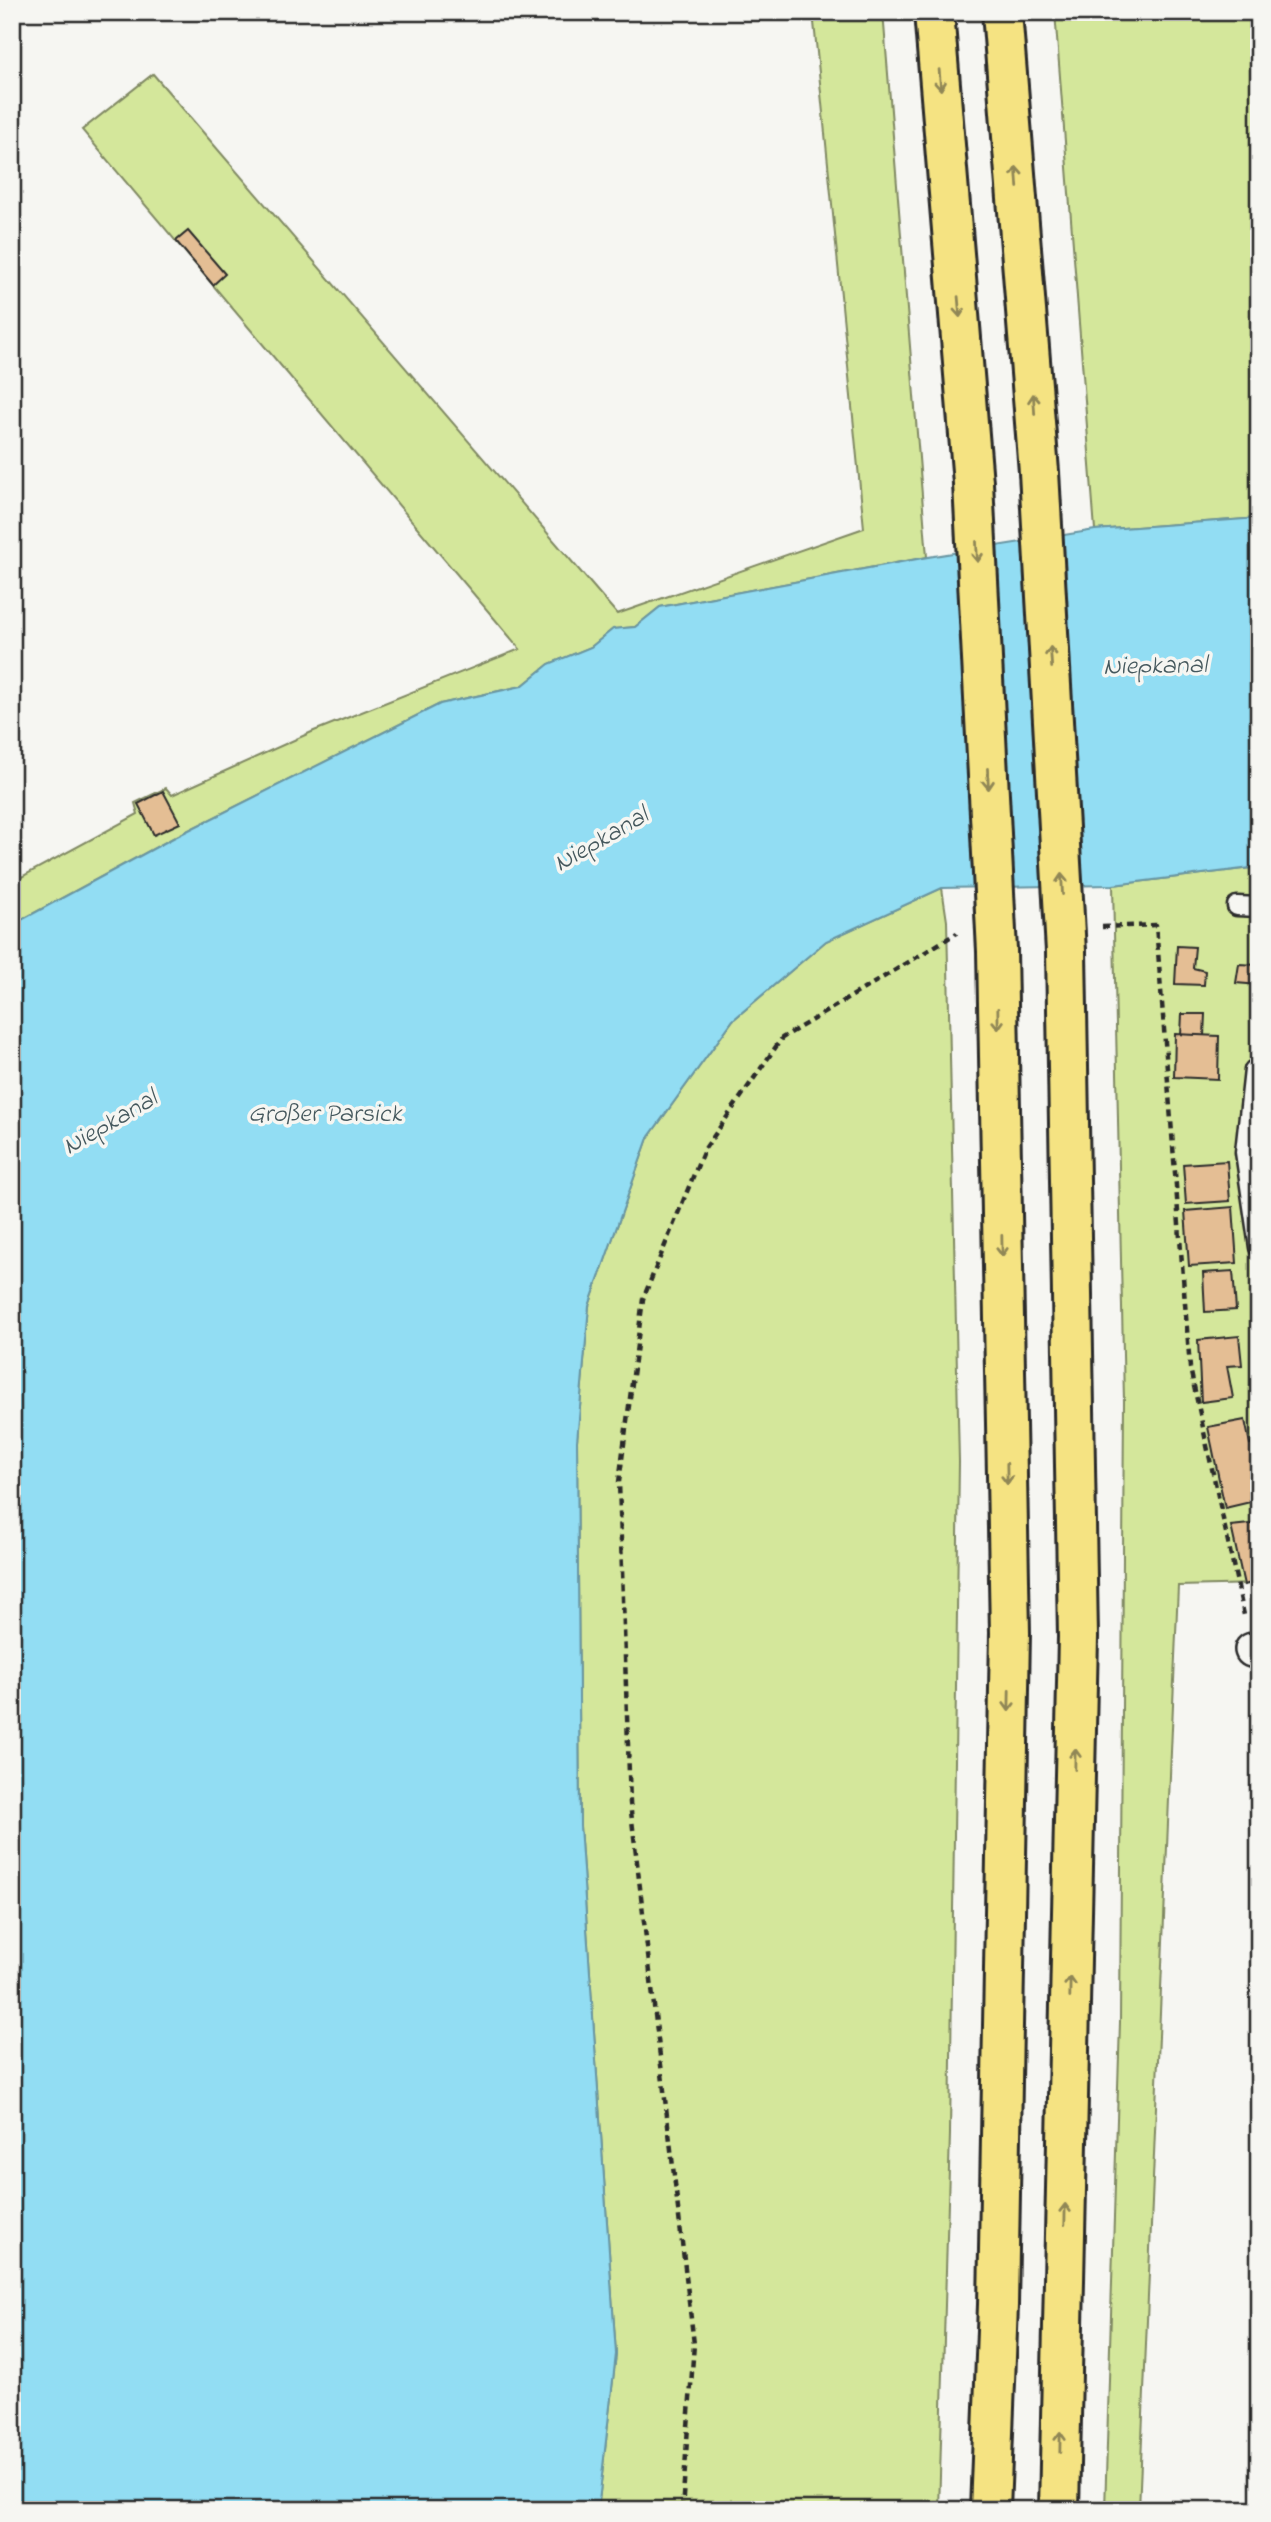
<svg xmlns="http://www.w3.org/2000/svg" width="1271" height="2522" font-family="'Indie Flower',sans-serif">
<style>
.green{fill:#d4e79b;stroke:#808963;stroke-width:2}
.water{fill:#92ddf3;stroke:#6996a3;stroke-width:2}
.building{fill:#e4be94;stroke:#2b2b2b;stroke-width:2}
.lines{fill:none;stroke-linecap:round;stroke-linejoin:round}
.service-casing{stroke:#2b2b2b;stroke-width:23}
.minor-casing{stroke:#2b2b2b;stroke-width:38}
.motorway-casing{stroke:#2b2b2b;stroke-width:44}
.path{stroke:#2b2b2b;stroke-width:4.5;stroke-dasharray:7 5;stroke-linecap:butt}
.service{stroke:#f6f6f2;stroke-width:18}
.minor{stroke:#f6f6f2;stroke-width:33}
.motorway{stroke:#f5e382;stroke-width:38}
.motorway-bridge-casing{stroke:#2b2b2b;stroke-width:44;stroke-linecap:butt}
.motorway-bridge{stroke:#f5e382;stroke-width:38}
.oneway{stroke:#908756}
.labels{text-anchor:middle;stroke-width:7;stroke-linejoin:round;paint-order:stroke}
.water-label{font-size:26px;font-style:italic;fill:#45585d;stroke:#f6f6f2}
</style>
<rect width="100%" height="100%" fill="#f6f6f2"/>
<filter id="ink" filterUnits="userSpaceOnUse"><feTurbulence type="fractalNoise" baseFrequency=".0143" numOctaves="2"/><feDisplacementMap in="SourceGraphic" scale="14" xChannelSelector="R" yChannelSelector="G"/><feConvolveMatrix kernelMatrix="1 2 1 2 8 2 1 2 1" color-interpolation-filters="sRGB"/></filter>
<g filter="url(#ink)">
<g class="green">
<path d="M 813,12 L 883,12 L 927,557 L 660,607 L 635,627 L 613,629 L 591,647 L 549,664 L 522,686 L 440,704 L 175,837 L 12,925 L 12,882 L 138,814 L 135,803 L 166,788 L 172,795 L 314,731 L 520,649 L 82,130 L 153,74 L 617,614 L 864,528 Z"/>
<path d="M 1055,12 L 1259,12 L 1259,518 L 1095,530 Z"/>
<path d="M 1259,867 L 1259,1584 L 1178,1586 L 1139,2510 L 1105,2510 L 1120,2022 L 1124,1401 L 1113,885 Z"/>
<path d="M 942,888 L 947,921 L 959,1462 L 950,2134 L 939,2510 L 598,2510 L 616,2354 L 580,1826 L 577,1441 L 589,1306 L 648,1138 L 733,1020 L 826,941 Z"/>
</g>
<path class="water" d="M 1259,518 L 1259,867 L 1113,885 L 942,888 L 826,941 L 733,1020 L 648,1138 L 589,1306 L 577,1441 L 580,1826 L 616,2354 L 598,2510 L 12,2510 L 12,925 L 175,837 L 440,704 L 522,686 L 549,664 L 591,647 L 613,629 L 635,627 L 660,607 L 928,557 L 1095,530 Z"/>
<g class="building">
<path d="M 188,231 L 225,274 L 213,285 L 176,241 Z"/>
<path d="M 163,791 L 180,823 L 154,835 L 138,804 Z"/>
<path d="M 1177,946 L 1195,947 L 1193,968 L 1205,971 L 1204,985 L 1175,984 Z"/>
<path d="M 1259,957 L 1259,985 L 1236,983 L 1239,964 L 1258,965 Z"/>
<path d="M 1182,1014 L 1205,1014 L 1204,1036 L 1181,1035 Z"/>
<path d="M 1175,1034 L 1219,1036 L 1218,1079 L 1174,1077 Z"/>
<path d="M 1227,1161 L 1230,1201 L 1186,1204 L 1183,1164 Z"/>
<path d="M 1233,1207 L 1237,1263 L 1189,1266 L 1185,1211 Z"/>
<path d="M 1233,1271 L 1236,1310 L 1205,1312 L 1203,1273 Z"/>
<path d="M 1239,1336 L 1242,1365 L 1227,1366 L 1233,1398 L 1201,1402 L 1198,1340 Z"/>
<path d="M 1245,1420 L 1250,1444 L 1259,1442 L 1259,1500 L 1225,1508 L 1208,1427 Z"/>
<path d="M 1259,1523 L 1259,1581 L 1244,1585 L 1231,1526 Z"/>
</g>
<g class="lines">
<g class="service-casing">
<g id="service">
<path d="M 1237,906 L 1259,907"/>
<path d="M 1259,1070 L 1254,1070 L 1245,1152 L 1259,1247"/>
</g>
</g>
<g class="minor-casing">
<path id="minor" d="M 1252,1650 L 1259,1649"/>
</g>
<g class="motorway-casing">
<g id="motorway">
<path d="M 934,12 L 973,483"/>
<path d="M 1002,12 L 1039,472"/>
<path d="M 990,2510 L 998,2305 L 1010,1633 L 997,951"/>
<path d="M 1059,2510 L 1078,1637 L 1066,952"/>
</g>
</g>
<g class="path">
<path d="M 1102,927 L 1156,925 L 1190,1368 L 1244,1615"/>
<path d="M 682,2510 L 694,2344 L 630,1803 L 619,1482 L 643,1299 L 704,1150 L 782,1038 L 957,933"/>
</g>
<use href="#service" class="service"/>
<use href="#minor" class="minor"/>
<use href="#motorway" class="motorway"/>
<g class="motorway-bridge-casing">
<g id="motorway-bridge">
<path d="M 1039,472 L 1066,952"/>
<path d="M 973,483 L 997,951"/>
</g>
</g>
<use href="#motorway-bridge" class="motorway-bridge"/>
</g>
<defs><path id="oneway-shaft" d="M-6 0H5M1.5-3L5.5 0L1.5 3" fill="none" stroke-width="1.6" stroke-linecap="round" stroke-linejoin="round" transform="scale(1.75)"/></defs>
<g class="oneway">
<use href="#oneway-shaft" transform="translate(940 80) rotate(85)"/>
<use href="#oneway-shaft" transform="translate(1017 177) rotate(-94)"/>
<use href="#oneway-shaft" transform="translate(959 307) rotate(85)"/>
<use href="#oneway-shaft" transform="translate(1034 404) rotate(-94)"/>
<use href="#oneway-shaft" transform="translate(977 552) rotate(87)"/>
<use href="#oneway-shaft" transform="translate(1051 657) rotate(-94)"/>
<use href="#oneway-shaft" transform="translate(988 779) rotate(87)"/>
<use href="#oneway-shaft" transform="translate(1062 884) rotate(-93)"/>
<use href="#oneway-shaft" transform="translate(998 1019) rotate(89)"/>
<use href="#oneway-shaft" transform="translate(1002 1246) rotate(89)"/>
<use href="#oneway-shaft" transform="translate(1007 1474) rotate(89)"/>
<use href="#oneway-shaft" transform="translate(1009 1701) rotate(91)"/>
<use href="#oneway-shaft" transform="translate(1075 1759) rotate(-89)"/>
<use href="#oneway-shaft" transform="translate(1070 1987) rotate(-89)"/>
<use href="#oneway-shaft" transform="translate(1065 2214) rotate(-89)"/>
<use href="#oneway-shaft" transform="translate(1060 2442) rotate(-89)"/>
</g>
</g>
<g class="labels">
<g class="water-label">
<text transform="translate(1155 664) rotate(-1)" y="9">Niepkanal</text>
<text transform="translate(600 838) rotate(-30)" y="9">Niepkanal</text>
<text x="325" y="1121">Großer Parsick</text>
<text transform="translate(109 1121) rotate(-30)" y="9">Niepkanal</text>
</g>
</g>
<rect width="1271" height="2522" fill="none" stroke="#f6f6f2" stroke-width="42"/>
<rect x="21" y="21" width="1229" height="2480" fill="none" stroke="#2b2b2b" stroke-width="2.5" filter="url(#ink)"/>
</svg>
